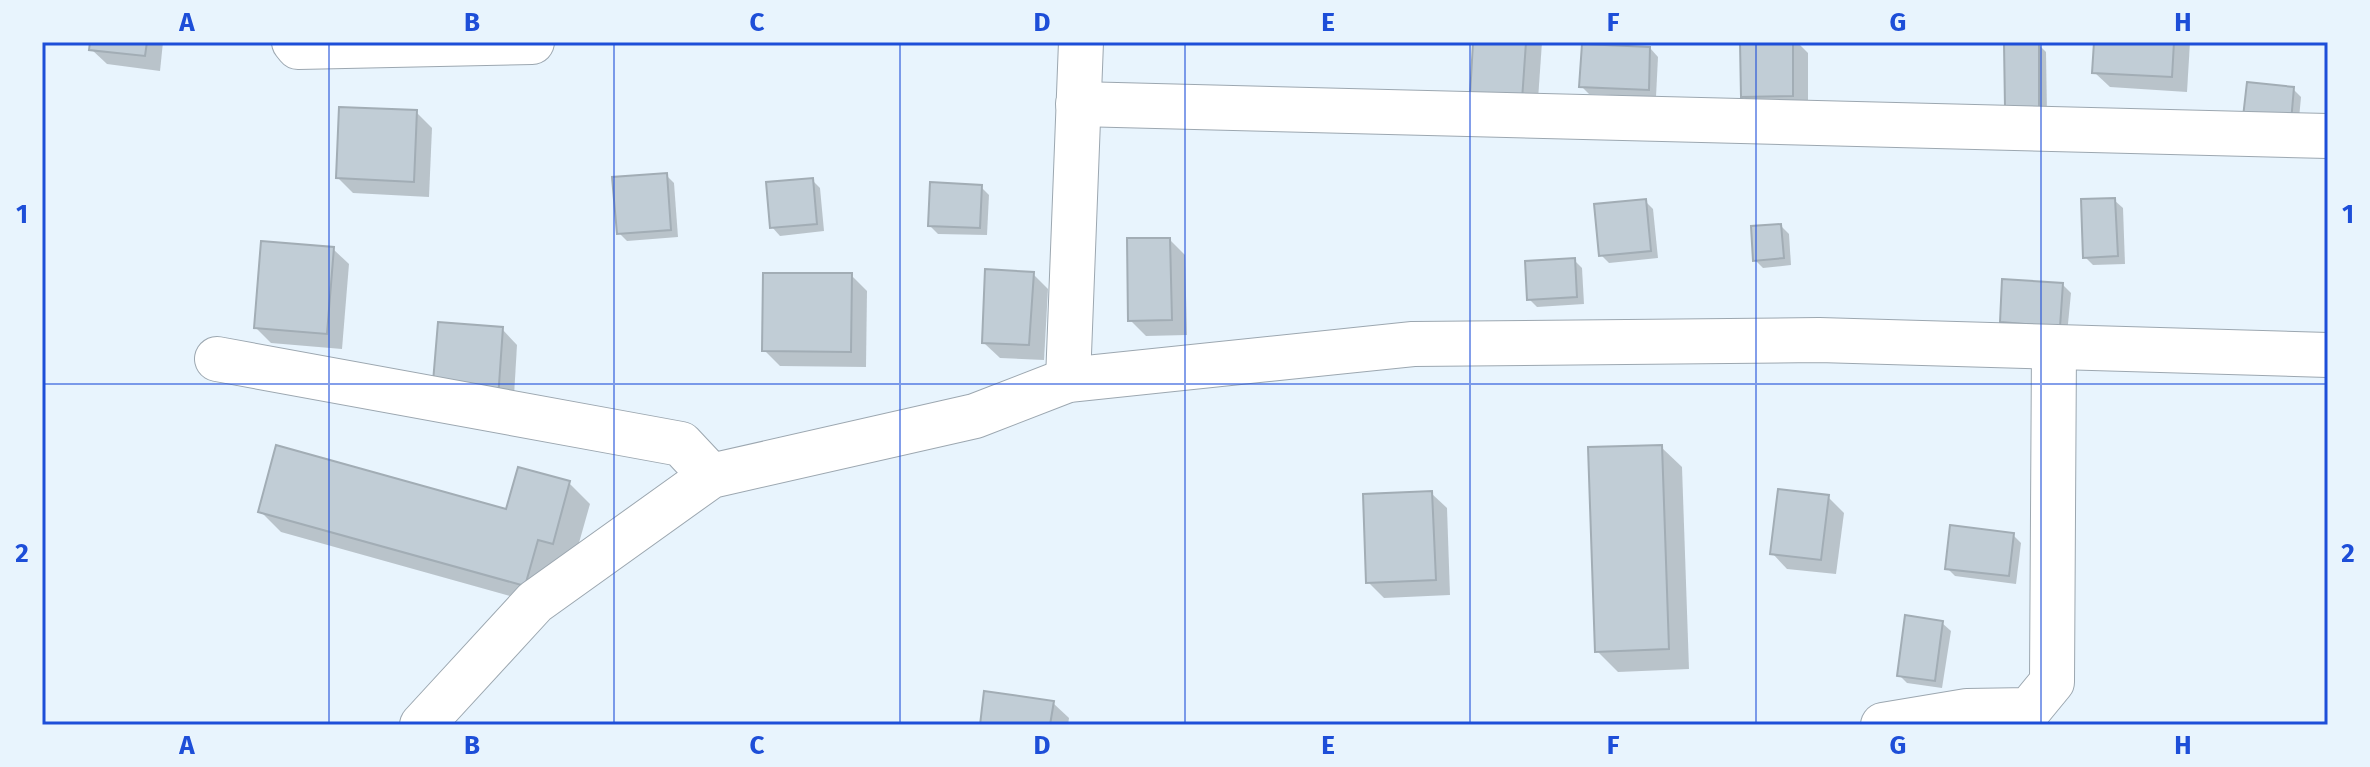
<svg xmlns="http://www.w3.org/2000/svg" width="2370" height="767" font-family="'Fira Sans',sans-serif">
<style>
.shadow{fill:#0003}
.building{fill:#c1cdd6;stroke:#a2adb5;stroke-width:2}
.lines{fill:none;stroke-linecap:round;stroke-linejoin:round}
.minor-casing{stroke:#9ca7b0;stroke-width:46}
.minor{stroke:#fff;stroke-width:44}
.grid{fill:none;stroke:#1d4ed8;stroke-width:2;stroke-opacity:0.55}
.neatline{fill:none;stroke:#1d4ed8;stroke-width:3}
.grid-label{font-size:26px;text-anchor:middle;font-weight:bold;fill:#1d4ed8}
</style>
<rect width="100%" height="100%" fill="#e8f4fd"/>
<g class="shadow">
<path d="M 92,42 L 163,42 L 160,71 L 107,64 L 91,49 Z"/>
<path d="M 1475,42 L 1542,42 L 1537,114 Z"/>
<path d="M 1742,42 L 1797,42 L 1808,53 L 1808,111 L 1758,112 L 1743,96 Z"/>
<path d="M 2096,42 L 2190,42 L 2187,92 L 2110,87 L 2094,72 Z"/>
<path d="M 2038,44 L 2046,52 L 2047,115 L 2015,115 Z"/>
<path d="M 1650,48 L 1658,57 L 1656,97 L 1589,94 L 1581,86 Z"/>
<path d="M 2293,89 L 2301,97 L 2298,129 L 2254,125 Z"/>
<path d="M 416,112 L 432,128 L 429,197 L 353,193 L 338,178 Z"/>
<path d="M 666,175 L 674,183 L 678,237 L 627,241 L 619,233 Z"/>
<path d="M 812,180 L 820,188 L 824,231 L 780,236 L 772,227 Z"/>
<path d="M 981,187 L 989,195 L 987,235 L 938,234 L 930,226 Z"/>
<path d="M 2114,200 L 2123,208 L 2125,264 L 2093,265 L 2085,257 Z"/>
<path d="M 1645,201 L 1653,209 L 1658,258 L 1609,263 L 1601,255 Z"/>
<path d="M 1781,226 L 1789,234 L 1791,265 L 1763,268 L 1755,260 Z"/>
<path d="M 1170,240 L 1185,255 L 1187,335 L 1146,336 L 1130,320 Z"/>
<path d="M 333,249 L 349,264 L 342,349 L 271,343 L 256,328 Z"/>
<path d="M 1574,260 L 1582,268 L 1584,304 L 1537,307 L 1529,299 Z"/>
<path d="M 1033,274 L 1048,289 L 1044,360 L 1000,358 L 984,343 Z"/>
<path d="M 851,275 L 867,291 L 866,367 L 780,366 L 764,350 Z"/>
<path d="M 2063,285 L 2071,293 L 2067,334 L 2010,330 L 2002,321 Z"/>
<path d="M 502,329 L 517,345 L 513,413 L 450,409 Z"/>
<path d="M 1661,447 L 1682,467 L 1689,669 L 1618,672 L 1597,651 Z"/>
<path d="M 569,483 L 590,504 L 573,564 L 546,606 L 281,532 L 260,511 L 508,511 Z"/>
<path d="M 1431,493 L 1447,508 L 1450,595 L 1384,598 L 1368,582 Z"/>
<path d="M 1828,497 L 1844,513 L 1836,574 L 1787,569 L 1772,553 Z"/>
<path d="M 2013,535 L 2021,543 L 2016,584 L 1955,576 L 1947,568 Z"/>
<path d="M 1942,623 L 1951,631 L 1942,688 L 1907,683 L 1899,675 Z"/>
<path d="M 1053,703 L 1069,718 L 1068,725 L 982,725 Z"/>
</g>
<g class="building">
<path d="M 90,42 L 147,42 L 145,56 L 89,50 Z"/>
<path d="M 1473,42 L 1526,42 L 1522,100 L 1470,96 Z"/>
<path d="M 1740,42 L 1793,42 L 1793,96 L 1741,97 Z"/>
<path d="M 2039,42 L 2039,107 L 2005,108 L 2004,43 Z"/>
<path d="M 2094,42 L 2174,42 L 2172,77 L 2092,73 Z"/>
<path d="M 1582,44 L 1650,47 L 1649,90 L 1579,87 Z"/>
<path d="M 2247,82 L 2294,87 L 2291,122 L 2243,117 Z"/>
<path d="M 339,107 L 417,110 L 414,182 L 336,178 Z"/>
<path d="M 667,173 L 671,230 L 617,234 L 612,177 Z"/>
<path d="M 813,178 L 817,224 L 770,228 L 766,182 Z"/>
<path d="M 930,182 L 982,185 L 980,228 L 928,226 Z"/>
<path d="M 2115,198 L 2118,256 L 2083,258 L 2081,199 Z"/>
<path d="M 1646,199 L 1651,251 L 1599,256 L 1594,204 Z"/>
<path d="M 1781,224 L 1784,258 L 1753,261 L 1751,226 Z"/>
<path d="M 1127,238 L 1170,238 L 1172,320 L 1128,321 Z"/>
<path d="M 261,241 L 334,247 L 327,334 L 254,328 Z"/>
<path d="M 1575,258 L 1577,297 L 1527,300 L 1525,261 Z"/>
<path d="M 985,269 L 1034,272 L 1029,345 L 982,343 Z"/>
<path d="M 763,273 L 852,273 L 851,352 L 762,351 Z"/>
<path d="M 2002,279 L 2063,283 L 2060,327 L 2000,322 Z"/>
<path d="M 438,322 L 503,327 L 498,399 L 432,394 Z"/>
<path d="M 276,445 L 506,509 L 518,467 L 570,481 L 553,544 L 538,540 L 525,586 L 258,512 Z"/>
<path d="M 1662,445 L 1669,649 L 1595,652 L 1588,447 Z"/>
<path d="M 1778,489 L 1829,495 L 1821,560 L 1770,554 Z"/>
<path d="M 1432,491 L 1436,580 L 1366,583 L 1363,494 Z"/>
<path d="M 1950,525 L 2014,533 L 2009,576 L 1945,569 Z"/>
<path d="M 1905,615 L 1943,621 L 1935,681 L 1897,676 Z"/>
<path d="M 984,691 L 1054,701 L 1050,725 L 980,725 Z"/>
</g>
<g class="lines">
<g class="minor-casing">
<g id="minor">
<path d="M 294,42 L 298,47 L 532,42"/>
<path d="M 1078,104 L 2328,136"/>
<path d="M 217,359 L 681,444 L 711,476"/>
<path d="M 1068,380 L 1081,42"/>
<path d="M 422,725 L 535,602 L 711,476 L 975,416 L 1068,380 L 1413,344 L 1819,340 L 2328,355"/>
<path d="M 1883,725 L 1967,711 L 2029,710 L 2052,682 L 2054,347"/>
</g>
</g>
<use href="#minor" class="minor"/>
</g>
<path class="grid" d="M 329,42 L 329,725M 614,42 L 614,725M 900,42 L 900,725M 1185,42 L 1185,725M 1470,42 L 1470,725M 1756,42 L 1756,725M 2041,42 L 2041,725M 42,384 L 2328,384"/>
<rect width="2370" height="767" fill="none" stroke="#e8f4fd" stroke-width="88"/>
<rect x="44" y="44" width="2282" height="679" class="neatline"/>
<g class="grid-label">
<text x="187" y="31">A</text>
<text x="472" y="31">B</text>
<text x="757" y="31">C</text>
<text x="1042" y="31">D</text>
<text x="1328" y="31">E</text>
<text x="1613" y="31">F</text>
<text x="1898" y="31">G</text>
<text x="2183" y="31">H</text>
<text x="22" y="223">1</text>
<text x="2348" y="223">1</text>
<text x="22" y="562">2</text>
<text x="2348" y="562">2</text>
<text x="187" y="754">A</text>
<text x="472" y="754">B</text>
<text x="757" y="754">C</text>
<text x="1042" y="754">D</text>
<text x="1328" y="754">E</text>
<text x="1613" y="754">F</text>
<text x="1898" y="754">G</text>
<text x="2183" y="754">H</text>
</g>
</svg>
